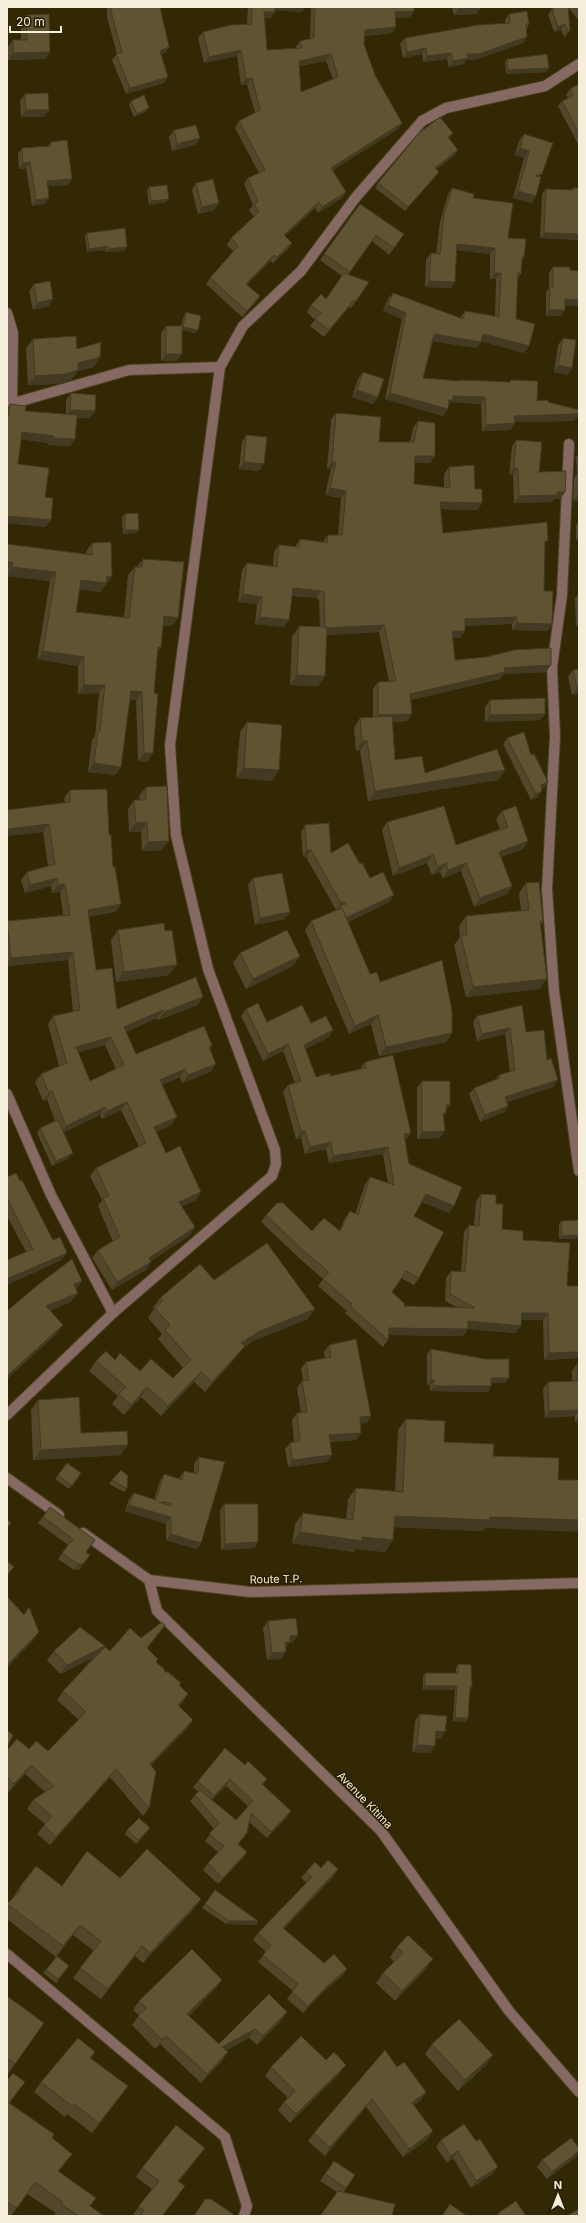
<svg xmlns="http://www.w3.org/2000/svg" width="586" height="2223" font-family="Inter,sans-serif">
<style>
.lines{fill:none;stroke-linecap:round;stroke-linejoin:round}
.minor-casing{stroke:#4d4422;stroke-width:12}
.minor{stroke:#876963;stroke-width:10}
.wall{fill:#52472a;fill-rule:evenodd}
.shaded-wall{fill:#423a22}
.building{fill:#5f5331;stroke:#423a22;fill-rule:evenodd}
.labels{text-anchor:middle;stroke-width:3;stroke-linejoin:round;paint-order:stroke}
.street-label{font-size:11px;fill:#f5eedb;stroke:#281e00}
</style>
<rect width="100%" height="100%" fill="#322804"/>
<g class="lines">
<g class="minor-casing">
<g id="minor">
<path d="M 7,313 L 13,333 L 12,402"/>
<path d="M 7,405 L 129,370 L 220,367"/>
<path d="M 569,444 L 562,595 L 552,667 L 555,736 L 547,889 L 554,991 L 579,1171"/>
<path d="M 7,1094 L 51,1195 L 113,1313"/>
<path d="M 7,1415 L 113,1313 L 272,1176 L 276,1164 L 275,1150 L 208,969 L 176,835 L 170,745 L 220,367 L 243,326 L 301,271 L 356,197 L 422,121 L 446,108 L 545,86 L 579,64"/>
<path d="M 7,1478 L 59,1515"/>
<path d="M 83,1533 L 149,1580 L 250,1592 L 579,1583"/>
<path d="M 149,1580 L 157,1611 L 381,1831 L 509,2011 L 579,2092"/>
<path d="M 7,1954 L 225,2137 L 247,2206 L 244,2216"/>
</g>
</g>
<use href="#minor" class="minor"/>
</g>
<g class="wall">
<path d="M 107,7 L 160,7 L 169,47 L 165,53 L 161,54 L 164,83 L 126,94 L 112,60 L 117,54 L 107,17 Z"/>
<path d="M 248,7 L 305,7 L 302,12 L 275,10 L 271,18 L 265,18 L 267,50 L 296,48 L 296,47 L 300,41 L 310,39 L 311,8 L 312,7 L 414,7 L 414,11 L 410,17 L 396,18 L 396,27 L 392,33 L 365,36 L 364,44 L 375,75 L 402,123 L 398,129 L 333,170 L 346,192 L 342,198 L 318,213 L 315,208 L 285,236 L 292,243 L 288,249 L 273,263 L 270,261 L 247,285 L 260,296 L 256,302 L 242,317 L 206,284 L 210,278 L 234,252 L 227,245 L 231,238 L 254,217 L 249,210 L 253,205 L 244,184 L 248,178 L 259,173 L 235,128 L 239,121 L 255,113 L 247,84 L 241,85 L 237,56 L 204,63 L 198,38 L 203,32 L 247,24 ZM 326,61 L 333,79 L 301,92 L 299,66 Z"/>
<path d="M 452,7 L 481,7 L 476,14 L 454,15 Z"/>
<path d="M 550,7 L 568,7 L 570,31 L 566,36 L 564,37 L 561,30 L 554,32 L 548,15 L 552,9 Z"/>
<path d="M 568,7 L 579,7 L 579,21 Z"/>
<path d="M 509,14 L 529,24 L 527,28 L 523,43 L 475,60 L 466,60 L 464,64 L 449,67 L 447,59 L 423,62 L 422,54 L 403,58 L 400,44 L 405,38 L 505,23 L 505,20 Z"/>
<path d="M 26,15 L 50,52 L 45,59 L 8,60 L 8,47 L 13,40 L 21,40 L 21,22 Z"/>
<path d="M 507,59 L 546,72 L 506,74 L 505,62 Z"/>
<path d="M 579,84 L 579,146 L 558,106 L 562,101 L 568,98 L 566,95 L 570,89 Z"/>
<path d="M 25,94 L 49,110 L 44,117 L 21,117 L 20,101 Z"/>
<path d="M 131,101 L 147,111 L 134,117 L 129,105 Z"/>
<path d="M 174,130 L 200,138 L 195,145 L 172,151 L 169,137 Z"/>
<path d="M 453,133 L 449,138 L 455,155 L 436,169 L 436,176 L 405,211 L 375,188 L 378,183 Z"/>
<path d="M 524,134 L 540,177 L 532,203 L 513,198 L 524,158 L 515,155 L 519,141 Z"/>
<path d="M 51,142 L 68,185 L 48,186 L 49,198 L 45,204 L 32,206 L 26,168 L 19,169 L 18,154 L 22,148 L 48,146 Z"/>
<path d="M 196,183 L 219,203 L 214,210 L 198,214 L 192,190 Z"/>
<path d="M 149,187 L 166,202 L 149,205 L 147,191 Z"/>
<path d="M 452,188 L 473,198 L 508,238 L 524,257 L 522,261 L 517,279 L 516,319 L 524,353 L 481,341 L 477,348 L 433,341 L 423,378 L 459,381 L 460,380 L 509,382 L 511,380 L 537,401 L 548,402 L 579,414 L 574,421 L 514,422 L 515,423 L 510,430 L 482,431 L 481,404 L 451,402 L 448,407 L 443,416 L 385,399 L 402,319 L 383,311 L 388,299 L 393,293 L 460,318 L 465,311 L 495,316 L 496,279 L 490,279 L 490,254 L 457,250 L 451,288 L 425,287 L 426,260 L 431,253 L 436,254 L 440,222 L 448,194 Z"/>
<path d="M 573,188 L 579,240 L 540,238 L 542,194 L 546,189 L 571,190 Z"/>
<path d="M 360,204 L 404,234 L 389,255 L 372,241 L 348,275 L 369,282 L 351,308 L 349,307 L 324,337 L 310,326 L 315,320 L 307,312 L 311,305 L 326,299 L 342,276 L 320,260 Z"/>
<path d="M 87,233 L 124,251 L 105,252 L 105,250 L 87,252 L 85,236 Z"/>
<path d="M 553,267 L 570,270 L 579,271 L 579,306 L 565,305 L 561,316 L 546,316 L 546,293 L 549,288 L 549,273 Z"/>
<path d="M 34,284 L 49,306 L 33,310 L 29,291 Z"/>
<path d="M 186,312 L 198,330 L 195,333 L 182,330 L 177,361 L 161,361 L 161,333 L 166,326 L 181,326 L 184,316 Z"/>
<path d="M 563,338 L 572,368 L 567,375 L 554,372 L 558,345 Z"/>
<path d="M 33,339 L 77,349 L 94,367 L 78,371 L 71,380 L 58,384 L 28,385 L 26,348 Z"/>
<path d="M 363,372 L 378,397 L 373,404 L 352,397 L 358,379 Z"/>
<path d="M 71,393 L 90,418 L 77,418 L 75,439 L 70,446 L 48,445 L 49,443 L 21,439 L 18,464 L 45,497 L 46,527 L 7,523 L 7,408 L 10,404 L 25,411 L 66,414 L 66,400 Z"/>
<path d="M 336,413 L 379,442 L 410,442 L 413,428 L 418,421 L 435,456 L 430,463 L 415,463 L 414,484 L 444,487 L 444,474 L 449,467 L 475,489 L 482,503 L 477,510 L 441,509 L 443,533 L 545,545 L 544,591 L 552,624 L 547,631 L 512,630 L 512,624 L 465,626 L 465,631 L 460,638 L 453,638 L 455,660 L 546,672 L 504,674 L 500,679 L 411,700 L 412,714 L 407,721 L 393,722 L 395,760 L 425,773 L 505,770 L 498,780 L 368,801 L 360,751 L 356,751 L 354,728 L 360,718 L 373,717 L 373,689 L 378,682 L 389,681 L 379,632 L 327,635 L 325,676 L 318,686 L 290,685 L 292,637 L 299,626 L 320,627 L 319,600 L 316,598 L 292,596 L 284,627 L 255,624 L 257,604 L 238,602 L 242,570 L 247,563 L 273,566 L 274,552 L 279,545 L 295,547 L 300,539 L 323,542 L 328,535 L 338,535 L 341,498 L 325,495 L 331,469 L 327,469 L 331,420 Z"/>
<path d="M 246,435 L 259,471 L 239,469 L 242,442 Z"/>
<path d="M 516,440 L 539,472 L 565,492 L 560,499 L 554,499 L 552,502 L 514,503 L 513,475 L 509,475 L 512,447 Z"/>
<path d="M 579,453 L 579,501 L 573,501 L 574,478 L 577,474 L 576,457 Z"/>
<path d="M 125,514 L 136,533 L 123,534 L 122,517 Z"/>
<path d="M 579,521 L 579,540 L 576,540 L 576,525 Z"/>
<path d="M 92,543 L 106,585 L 105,585 L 100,592 L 80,589 L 76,612 L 124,617 L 128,575 L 135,567 L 137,567 L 143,559 L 172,626 L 163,625 L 161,647 L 157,652 L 147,762 L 138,761 L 136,700 L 130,700 L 115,775 L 88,772 L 92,740 L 95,736 L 99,693 L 78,694 L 78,666 L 37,659 L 50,581 L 7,576 L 7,544 L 86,554 L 86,552 Z"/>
<path d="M 579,593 L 579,626 L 576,626 L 575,599 Z"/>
<path d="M 579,669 L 579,694 L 572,695 L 568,677 L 573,670 Z"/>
<path d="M 490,700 L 545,714 L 540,720 L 485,722 L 485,707 Z"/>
<path d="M 247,722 L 272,781 L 236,778 L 240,732 Z"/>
<path d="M 507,738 L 531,755 L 544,788 L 542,789 L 538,797 L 531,800 L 503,744 Z"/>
<path d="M 146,787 L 162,850 L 142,851 L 141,832 L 129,832 L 128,809 L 134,800 L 140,800 L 139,796 Z"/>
<path d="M 70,790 L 109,835 L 113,867 L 121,904 L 115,912 L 89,916 L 96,970 L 117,1009 L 198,1005 L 158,1020 L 157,1018 L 126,1032 L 136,1054 L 212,1045 L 210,1049 L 216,1064 L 210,1072 L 182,1083 L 180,1077 L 162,1085 L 177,1117 L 171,1125 L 156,1132 L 166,1153 L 201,1192 L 196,1200 L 182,1206 L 190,1235 L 151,1261 L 151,1262 L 146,1270 L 112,1290 L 92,1258 L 98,1250 L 113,1242 L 98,1206 L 102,1200 L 90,1176 L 96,1168 L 139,1147 L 121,1110 L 102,1119 L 100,1115 L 64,1132 L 69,1158 L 52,1166 L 37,1133 L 40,1128 L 55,1121 L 47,1099 L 43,1101 L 35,1082 L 41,1074 L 59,1066 L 48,1024 L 53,1016 L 73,1012 L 68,960 L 7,966 L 7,921 L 63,915 L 60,892 L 52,893 L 51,886 L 25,893 L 21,880 L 27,872 L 48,866 L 43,832 L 7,836 L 7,810 L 65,803 L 64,798 ZM 105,1045 L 116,1069 L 90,1081 L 78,1052 Z"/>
<path d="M 502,811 L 523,849 L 501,857 L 512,886 L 507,894 L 474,907 L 461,871 L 443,878 L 440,872 L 432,875 L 427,863 L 393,876 L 382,830 L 387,822 L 456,845 L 500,829 L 496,819 Z"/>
<path d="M 305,825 L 331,853 L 360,864 L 370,878 L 389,902 L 348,922 L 370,974 L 380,982 L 452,1033 L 446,1042 L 379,1056 L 371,1024 L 349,1034 L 305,930 L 311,921 L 338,909 L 336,910 L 306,857 L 303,857 L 301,832 Z"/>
<path d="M 253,878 L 285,919 L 255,925 L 248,885 Z"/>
<path d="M 526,883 L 543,921 L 541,925 L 540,989 L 466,997 L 454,945 L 460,937 L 459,926 L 466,916 L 521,911 L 519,893 Z"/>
<path d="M 118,930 L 169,975 L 116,982 L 111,940 Z"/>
<path d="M 240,953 L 300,956 L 293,966 L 246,989 L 233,963 Z"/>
<path d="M 246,1009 L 267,1022 L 311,1023 L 329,1037 L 305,1049 L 316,1077 L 330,1076 L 360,1069 L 365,1062 L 406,1140 L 405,1140 L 409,1164 L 454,1206 L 449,1213 L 422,1202 L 414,1216 L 419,1278 L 414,1285 L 401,1278 L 392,1292 L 404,1306 L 456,1307 L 445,1301 L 446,1278 L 451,1271 L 461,1272 L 464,1232 L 469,1225 L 474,1225 L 476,1202 L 481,1194 L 496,1204 L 502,1229 L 523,1240 L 567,1286 L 579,1358 L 544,1360 L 543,1320 L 522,1320 L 516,1333 L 468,1329 L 463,1336 L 389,1335 L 388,1340 L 383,1347 L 345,1313 L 347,1311 L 318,1286 L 323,1279 L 299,1258 L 261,1222 L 266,1215 L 312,1231 L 339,1231 L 345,1218 L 350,1211 L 355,1214 L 365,1184 L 370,1177 L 388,1183 L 383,1154 L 329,1163 L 326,1149 L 305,1154 L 301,1138 L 296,1139 L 283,1092 L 288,1085 L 295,1083 L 283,1051 L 263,1061 L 241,1016 Z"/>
<path d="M 477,1016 L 526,1032 L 547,1060 L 558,1080 L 553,1087 L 507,1102 L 508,1106 L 504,1112 L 480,1122 L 469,1094 L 474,1088 L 496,1079 L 499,1075 L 510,1072 L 505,1034 L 477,1041 L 473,1022 Z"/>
<path d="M 422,1081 L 446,1111 L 446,1113 L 444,1115 L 440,1138 L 417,1139 L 417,1088 Z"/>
<path d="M 7,1177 L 20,1181 L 61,1260 L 7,1285 L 7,1260 L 26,1252 L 7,1216 Z"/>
<path d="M 579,1220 L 579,1236 L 577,1239 L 559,1239 L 559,1224 L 561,1221 Z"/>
<path d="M 214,1280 L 308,1319 L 253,1341 L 244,1347 L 238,1355 L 205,1392 L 194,1382 L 161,1416 L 141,1397 L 124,1415 L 112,1404 L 118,1396 L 89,1371 L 96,1361 L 115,1360 L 140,1371 L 173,1378 L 183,1368 L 158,1339 L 162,1334 L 148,1318 L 154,1309 L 153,1308 L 160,1298 Z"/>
<path d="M 329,1345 L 367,1423 L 360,1423 L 356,1440 L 330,1442 L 332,1455 L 327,1462 L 288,1467 L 285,1449 L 290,1443 L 294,1442 L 292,1420 L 297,1413 L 301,1413 L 297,1388 L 302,1381 L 303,1381 L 301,1368 L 306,1362 L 325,1358 L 324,1352 Z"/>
<path d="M 431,1349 L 509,1378 L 505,1383 L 491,1383 L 491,1386 L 488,1392 L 430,1391 L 430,1385 L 427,1385 L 427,1354 Z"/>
<path d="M 577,1364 L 579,1364 L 579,1422 L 575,1422 L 575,1416 L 545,1418 L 543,1389 L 548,1382 L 572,1381 L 572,1371 Z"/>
<path d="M 38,1400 L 81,1433 L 121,1455 L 33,1460 L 31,1410 Z"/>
<path d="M 406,1419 L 444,1442 L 485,1528 L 482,1531 L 394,1527 L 385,1552 L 356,1549 L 354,1552 L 292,1543 L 295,1524 L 303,1513 L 346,1519 L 348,1499 L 356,1488 L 395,1491 L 398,1430 Z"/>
<path d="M 199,1457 L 201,1543 L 197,1549 L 166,1540 L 166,1524 L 125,1511 L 129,1499 L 134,1493 L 154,1500 L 160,1481 L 164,1474 L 179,1479 L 180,1477 L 184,1471 L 194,1473 L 194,1464 Z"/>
<path d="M 67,1463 L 81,1473 L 69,1489 L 55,1479 Z"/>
<path d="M 112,1480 L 127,1489 L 124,1492 L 109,1484 Z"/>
<path d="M 224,1504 L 258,1542 L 254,1548 L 221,1550 L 220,1510 Z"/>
<path d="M 50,1507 L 86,1552 L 79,1570 L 74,1570 L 58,1559 L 68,1545 L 38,1523 Z"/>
<path d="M 268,1621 L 298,1635 L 293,1642 L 289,1643 L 285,1649 L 281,1659 L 267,1660 L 263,1628 Z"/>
<path d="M 165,1625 L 147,1648 L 158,1659 L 156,1662 L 165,1672 L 188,1694 L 182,1703 L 179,1706 L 187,1729 L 151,1765 L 149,1808 L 143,1816 L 110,1777 L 50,1845 L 37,1834 L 45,1824 L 27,1809 L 33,1800 L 45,1792 L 25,1774 L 8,1793 L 7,1792 L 7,1750 L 29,1749 L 48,1751 L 79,1720 L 57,1700 L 63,1691 L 94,1657 L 60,1674 L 47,1660 L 54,1651 L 105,1646 L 104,1647 L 110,1651 L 141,1638 Z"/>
<path d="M 458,1664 L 472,1687 L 470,1690 L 468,1718 L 466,1722 L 453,1721 L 455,1690 L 423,1690 L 423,1677 L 425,1673 L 456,1673 L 456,1668 Z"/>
<path d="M 420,1714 L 440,1739 L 435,1738 L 435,1746 L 430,1753 L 412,1752 L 415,1721 Z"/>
<path d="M 245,1765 L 267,1779 L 263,1785 L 291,1811 L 287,1817 L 267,1838 L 249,1822 L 239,1844 L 243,1858 L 218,1884 L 203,1870 L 208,1863 L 218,1852 L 205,1841 L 214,1829 L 190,1801 L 195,1795 L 198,1792 L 193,1787 L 198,1781 ZM 226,1786 L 248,1806 L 236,1820 L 212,1800 Z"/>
<path d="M 127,1830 L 148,1831 L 136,1844 L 125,1834 Z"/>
<path d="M 321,1868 L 338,1869 L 334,1876 L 284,1929 L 324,1963 L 347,1969 L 342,1976 L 321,1994 L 303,2013 L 287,1999 L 293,1991 L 258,1962 L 266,1952 L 253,1940 L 258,1933 L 307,1883 L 301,1878 L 306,1872 Z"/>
<path d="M 120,1878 L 194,1909 L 143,1963 L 135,1956 L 101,1999 L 73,1978 L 94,1951 L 73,1935 L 56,1957 L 7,1919 L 7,1905 L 12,1899 L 19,1888 L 62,1886 Z"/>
<path d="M 215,1890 L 258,1921 L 256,1925 L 226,1924 L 202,1908 Z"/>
<path d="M 397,1947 L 426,1969 L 395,2001 L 376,1983 L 383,1973 L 394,1962 L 390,1957 Z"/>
<path d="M 46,1970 L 66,1970 L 56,1983 L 43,1973 Z"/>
<path d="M 222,1980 L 216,1988 L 189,2016 L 219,2044 L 287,2012 L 281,2021 L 257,2045 L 249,2038 L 226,2050 L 228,2052 L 222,2061 L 201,2083 L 160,2044 L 155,2049 L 132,2025 L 139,2015 L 133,2010 L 139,2001 Z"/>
<path d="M 7,1996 L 44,2023 L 8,2074 L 7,2073 Z"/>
<path d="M 432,2044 L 486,2065 L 458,2091 L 425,2054 Z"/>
<path d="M 91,2058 L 128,2086 L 121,2096 L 92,2133 L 67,2114 L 65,2117 L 34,2092 L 41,2082 Z"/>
<path d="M 326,2060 L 340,2073 L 290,2123 L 278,2110 L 284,2102 L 288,2098 L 265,2076 L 271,2067 Z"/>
<path d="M 397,2067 L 426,2092 L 421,2100 L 414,2105 L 433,2131 L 427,2140 L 403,2157 L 366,2107 L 325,2156 L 308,2141 L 314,2133 Z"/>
<path d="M 7,2080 L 25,2082 L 10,2103 L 72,2154 L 59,2171 L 90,2206 L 104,2216 L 54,2216 L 56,2213 L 27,2194 L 11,2216 L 7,2216 Z"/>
<path d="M 441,2140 L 493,2174 L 471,2188 L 453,2158 L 447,2163 L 436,2147 Z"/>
<path d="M 205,2148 L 179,2181 L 179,2195 L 162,2216 L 132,2216 L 152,2189 L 136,2177 L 142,2168 Z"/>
<path d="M 576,2157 L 547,2179 L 537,2167 L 542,2160 Z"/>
<path d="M 334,2161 L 355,2175 L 344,2192 L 337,2192 L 320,2181 Z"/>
<path d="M 498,2213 L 526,2216 L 496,2216 Z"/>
</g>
<g class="shaded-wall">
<path d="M 273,7 L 305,7 L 302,12 L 271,10 Z"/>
<path d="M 481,7 L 476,14 L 454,15 L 459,8 Z"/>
<path d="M 414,11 L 410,17 L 391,18 L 395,12 Z"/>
<path d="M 264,12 L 275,12 L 271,18 L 260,18 Z"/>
<path d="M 565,24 L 561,30 L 554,32 L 558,27 Z"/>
<path d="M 396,27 L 392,33 L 361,36 L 365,30 Z"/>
<path d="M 568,31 L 570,31 L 566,36 L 564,37 Z"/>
<path d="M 527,37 L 523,43 L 475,60 L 466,60 L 464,64 L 449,67 L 453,61 L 467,54 Z"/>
<path d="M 169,47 L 165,53 L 156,56 L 160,51 Z"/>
<path d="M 426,48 L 422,54 L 403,58 L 407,52 Z"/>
<path d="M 241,50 L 237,56 L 204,63 L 209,57 Z"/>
<path d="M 50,52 L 45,59 L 8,60 L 13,53 Z"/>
<path d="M 451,53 L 447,59 L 423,62 L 427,56 Z"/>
<path d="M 331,54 L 326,61 L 295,67 L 299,61 Z"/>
<path d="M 549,68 L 546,72 L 506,74 L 508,70 Z"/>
<path d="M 168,77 L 164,83 L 126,94 L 130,88 Z"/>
<path d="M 252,78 L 247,84 L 241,85 L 246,79 Z"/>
<path d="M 149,108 L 147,111 L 134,117 L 137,114 Z"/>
<path d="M 26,110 L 49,110 L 44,117 L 21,117 Z"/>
<path d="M 402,123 L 398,129 L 327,174 L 331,168 Z"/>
<path d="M 200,138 L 195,145 L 172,151 L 177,144 Z"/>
<path d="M 520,148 L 529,151 L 524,158 L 515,155 Z"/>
<path d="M 458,150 L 455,155 L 432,173 L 435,168 Z"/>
<path d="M 30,162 L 26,168 L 19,169 L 23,163 Z"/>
<path d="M 439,172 L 436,176 L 405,211 L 408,207 Z"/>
<path d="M 72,179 L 68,185 L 43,187 L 47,181 Z"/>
<path d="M 518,191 L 536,196 L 532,203 L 513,198 Z"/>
<path d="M 346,192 L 342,198 L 318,213 L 322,207 Z"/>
<path d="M 49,198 L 45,204 L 32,206 L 36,200 Z"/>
<path d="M 169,199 L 166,202 L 149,205 L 151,201 Z"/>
<path d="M 319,202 L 315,208 L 280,241 L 284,235 Z"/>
<path d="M 219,203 L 214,210 L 198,214 L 202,207 Z"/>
<path d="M 544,233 L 579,234 L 579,239 L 540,238 Z"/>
<path d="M 292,243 L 288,249 L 273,263 L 277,257 Z"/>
<path d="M 457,244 L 495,248 L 490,254 L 453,250 Z"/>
<path d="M 108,246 L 105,250 L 87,252 L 89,249 Z"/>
<path d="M 127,247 L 124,251 L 105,252 L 108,249 Z"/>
<path d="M 274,255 L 270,261 L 242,290 L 246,284 Z"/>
<path d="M 494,273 L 501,273 L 496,279 L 490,279 Z"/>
<path d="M 518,273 L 521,274 L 517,280 Z"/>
<path d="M 429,281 L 455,282 L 451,288 L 425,287 Z"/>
<path d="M 260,296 L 256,302 L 242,317 L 247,311 Z"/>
<path d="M 53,299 L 49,306 L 33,310 L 37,303 Z"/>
<path d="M 565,299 L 579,300 L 579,306 L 561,305 Z"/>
<path d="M 354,300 L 349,307 L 324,337 L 329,330 Z"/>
<path d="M 388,305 L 406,313 L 402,319 L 383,311 Z"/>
<path d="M 549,310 L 565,310 L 561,316 L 546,316 Z"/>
<path d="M 183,327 L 198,330 L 195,333 L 180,330 Z"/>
<path d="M 434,334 L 481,342 L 477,348 L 430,341 Z"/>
<path d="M 483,334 L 529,346 L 524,353 L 478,340 Z"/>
<path d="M 166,354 L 182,354 L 177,361 L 161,361 Z"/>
<path d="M 100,357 L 94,367 L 78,371 L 71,380 L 58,384 L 28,385 L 35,376 L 78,363 Z"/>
<path d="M 558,365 L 572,368 L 567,375 L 554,372 Z"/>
<path d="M 357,390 L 378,397 L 373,404 L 352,397 Z"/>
<path d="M 390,393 L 448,409 L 443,416 L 385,399 Z"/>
<path d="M 453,396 L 485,397 L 481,404 L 451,402 L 448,407 L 449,400 Z"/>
<path d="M 70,410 L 95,411 L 90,418 L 65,417 Z"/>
<path d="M 579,414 L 574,421 L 510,422 L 514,416 Z"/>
<path d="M 515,423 L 510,430 L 482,431 L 486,425 Z"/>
<path d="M 22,432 L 54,436 L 49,443 L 18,439 Z"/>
<path d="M 53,438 L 75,439 L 70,446 L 48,445 Z"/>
<path d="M 415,456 L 435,456 L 430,463 L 410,463 Z"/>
<path d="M 244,462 L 264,464 L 259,471 L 239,469 Z"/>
<path d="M 332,462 L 336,462 L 331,469 L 327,469 Z"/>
<path d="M 514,468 L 518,468 L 513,475 L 509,475 Z"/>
<path d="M 330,488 L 346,491 L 341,498 L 325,495 Z"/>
<path d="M 557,492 L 565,492 L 560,499 L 554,499 L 552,502 L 514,503 L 519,496 Z"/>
<path d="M 578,494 L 579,494 L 579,501 L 573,501 Z"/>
<path d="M 440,502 L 482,503 L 477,510 L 435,509 Z"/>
<path d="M 7,516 L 51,520 L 46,527 L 7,523 Z"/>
<path d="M 125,530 L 139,530 L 136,533 L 123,534 Z"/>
<path d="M 579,535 L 579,540 L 576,540 Z"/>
<path d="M 7,562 L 13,562 L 7,571 Z"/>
<path d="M 12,567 L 56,572 L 50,581 L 7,576 L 7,575 Z"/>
<path d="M 107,576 L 112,577 L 106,585 L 105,585 L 100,592 L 75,589 L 81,580 Z"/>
<path d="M 293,588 L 321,591 L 316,598 L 288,595 Z"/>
<path d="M 243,594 L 262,597 L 257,604 L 238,602 Z"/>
<path d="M 164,616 L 178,618 L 172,626 L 158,625 Z"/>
<path d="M 260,617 L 289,620 L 284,627 L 255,624 Z"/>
<path d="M 517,617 L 512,624 L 460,626 L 465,619 Z"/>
<path d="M 579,622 L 579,626 L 576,626 Z"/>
<path d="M 517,623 L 552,624 L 547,631 L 512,630 Z"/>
<path d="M 384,625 L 379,632 L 320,635 L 325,628 Z"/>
<path d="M 452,631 L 465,631 L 460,638 L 447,638 Z"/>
<path d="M 158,647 L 161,647 L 155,656 Z"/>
<path d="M 43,651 L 84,657 L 78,666 L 37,659 Z"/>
<path d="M 551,665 L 546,672 L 504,674 L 500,679 L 405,701 L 410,694 L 504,668 Z"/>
<path d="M 297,675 L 325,676 L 318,686 L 290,685 Z"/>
<path d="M 84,685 L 105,685 L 99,693 L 78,694 Z"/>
<path d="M 577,688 L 579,688 L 579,694 L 572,695 Z"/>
<path d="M 131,691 L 142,692 L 136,700 L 125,700 Z"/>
<path d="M 412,714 L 407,721 L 374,722 L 378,715 Z"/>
<path d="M 545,714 L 540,720 L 485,722 L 490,715 Z"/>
<path d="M 362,741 L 367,741 L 360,751 L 356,751 Z"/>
<path d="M 144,753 L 153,753 L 147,762 L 138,761 Z"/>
<path d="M 94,763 L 121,767 L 115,775 L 88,772 Z"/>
<path d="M 244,768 L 279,770 L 272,781 L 236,778 Z"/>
<path d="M 505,770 L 498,780 L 368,801 L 375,791 Z"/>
<path d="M 548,782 L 544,788 L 536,791 L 541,785 Z"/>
<path d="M 542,791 L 538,797 L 531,800 L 536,794 Z"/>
<path d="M 147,822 L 141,832 L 129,832 L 136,823 Z"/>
<path d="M 49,824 L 43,832 L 7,836 L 7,829 Z"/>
<path d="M 169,841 L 162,850 L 142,851 L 148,842 Z"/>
<path d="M 528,841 L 523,849 L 493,860 L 499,852 Z"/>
<path d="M 307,850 L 311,850 L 306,857 L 303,857 Z"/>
<path d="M 433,855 L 427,863 L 393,876 L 399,868 Z"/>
<path d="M 446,863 L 440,872 L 432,875 L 438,867 Z"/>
<path d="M 466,863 L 461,871 L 443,878 L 448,870 Z"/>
<path d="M 57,878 L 51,886 L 25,893 L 30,885 Z"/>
<path d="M 65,884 L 60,892 L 52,893 L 58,885 Z"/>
<path d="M 512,886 L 507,894 L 474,907 L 480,898 Z"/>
<path d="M 394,895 L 389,902 L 342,925 L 346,918 Z"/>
<path d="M 345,902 L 341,908 L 340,906 L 338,909 L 336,910 L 341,903 Z"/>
<path d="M 121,904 L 115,912 L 82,918 L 88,910 Z"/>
<path d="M 290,912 L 285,919 L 255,925 L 260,918 Z"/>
<path d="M 73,952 L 68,960 L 7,966 L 7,965 L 11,958 Z"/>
<path d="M 300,956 L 293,966 L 246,989 L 253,979 Z"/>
<path d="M 177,965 L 169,975 L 116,982 L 124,972 Z"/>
<path d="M 547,979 L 540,989 L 466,997 L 473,987 Z"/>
<path d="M 203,997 L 198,1005 L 158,1020 L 164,1012 Z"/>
<path d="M 163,1010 L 157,1018 L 118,1035 L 124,1027 Z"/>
<path d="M 378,1015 L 371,1024 L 349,1034 L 355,1026 Z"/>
<path d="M 510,1028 L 505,1034 L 477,1041 L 482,1034 Z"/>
<path d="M 333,1030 L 329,1037 L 299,1052 L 304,1045 Z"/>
<path d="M 452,1033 L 446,1042 L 379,1056 L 386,1047 Z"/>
<path d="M 111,1037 L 105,1045 L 70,1055 L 76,1047 Z"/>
<path d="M 288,1044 L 283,1051 L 263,1061 L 268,1054 Z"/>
<path d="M 216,1064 L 210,1072 L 182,1083 L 188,1075 Z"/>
<path d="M 185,1069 L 180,1077 L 155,1088 L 160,1080 Z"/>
<path d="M 558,1080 L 553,1087 L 500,1104 L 505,1097 Z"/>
<path d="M 52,1091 L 47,1099 L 43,1101 L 49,1093 Z"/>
<path d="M 127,1102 L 121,1110 L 102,1119 L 107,1111 Z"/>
<path d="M 446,1105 L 450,1105 L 445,1112 Z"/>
<path d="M 508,1106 L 504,1112 L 480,1122 L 485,1115 Z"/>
<path d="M 105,1107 L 100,1115 L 61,1134 L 66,1126 Z"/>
<path d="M 177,1117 L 171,1125 L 148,1135 L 154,1127 Z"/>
<path d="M 305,1131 L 301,1138 L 296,1139 L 301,1132 Z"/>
<path d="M 445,1131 L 440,1138 L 417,1139 L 422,1132 Z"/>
<path d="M 411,1133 L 406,1140 L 399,1141 L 404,1134 Z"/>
<path d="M 331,1142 L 326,1149 L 305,1154 L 310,1147 Z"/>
<path d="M 388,1147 L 383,1154 L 329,1163 L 333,1156 Z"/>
<path d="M 73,1153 L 69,1158 L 52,1166 L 56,1161 Z"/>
<path d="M 201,1192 L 196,1200 L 173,1210 L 179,1202 Z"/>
<path d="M 426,1194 L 454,1206 L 449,1213 L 421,1201 Z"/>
<path d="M 195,1227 L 190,1235 L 143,1266 L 149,1258 Z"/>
<path d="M 579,1235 L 577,1239 L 559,1239 L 562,1236 Z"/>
<path d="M 67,1253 L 61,1260 L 7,1285 L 7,1279 Z"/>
<path d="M 151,1262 L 146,1270 L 112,1290 L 117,1282 Z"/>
<path d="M 82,1281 L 75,1291 L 74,1284 Z"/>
<path d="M 78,1293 L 71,1302 L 39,1316 L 46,1306 Z"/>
<path d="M 315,1309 L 308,1319 L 253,1341 L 244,1347 L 238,1355 L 205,1392 L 241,1343 L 260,1331 Z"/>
<path d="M 522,1313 L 548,1313 L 543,1320 L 517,1320 Z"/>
<path d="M 468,1321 L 521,1326 L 516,1333 L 463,1328 Z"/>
<path d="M 63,1325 L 56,1335 L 7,1379 L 7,1376 Z"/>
<path d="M 389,1328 L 468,1329 L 463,1336 L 385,1335 Z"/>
<path d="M 579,1352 L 579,1358 L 544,1360 L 549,1353 Z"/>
<path d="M 201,1372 L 194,1382 L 161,1416 L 168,1406 Z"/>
<path d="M 491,1378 L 509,1378 L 505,1383 L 488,1383 Z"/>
<path d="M 431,1380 L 434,1380 L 430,1385 L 427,1385 Z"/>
<path d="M 434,1386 L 491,1386 L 488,1392 L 430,1391 Z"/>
<path d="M 147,1387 L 141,1397 L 124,1415 L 131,1405 Z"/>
<path d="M 579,1410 L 575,1416 L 545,1418 L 549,1411 Z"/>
<path d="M 371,1416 L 367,1423 L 355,1424 L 360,1417 Z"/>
<path d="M 579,1416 L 579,1422 L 575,1422 Z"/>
<path d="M 361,1433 L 356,1440 L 324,1442 L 329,1435 Z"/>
<path d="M 128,1445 L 121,1455 L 33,1460 L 41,1450 Z"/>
<path d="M 332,1455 L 327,1462 L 288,1467 L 292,1460 Z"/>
<path d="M 129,1505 L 171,1517 L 166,1524 L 125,1511 Z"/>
<path d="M 395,1516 L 490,1517 L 579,1520 L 579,1532 L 485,1528 L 482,1531 L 387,1527 Z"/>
<path d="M 300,1532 L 362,1537 L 393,1540 L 385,1552 L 356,1549 L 354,1552 L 292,1543 Z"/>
<path d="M 171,1534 L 201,1543 L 197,1549 L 166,1540 Z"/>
<path d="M 258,1542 L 254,1548 L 221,1550 L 225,1544 Z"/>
<path d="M 85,1562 L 79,1570 L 74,1570 L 78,1564 Z"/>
<path d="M 39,1632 L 33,1641 L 7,1668 L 7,1666 L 8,1664 Z"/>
<path d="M 298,1635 L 293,1642 L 289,1643 L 285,1649 L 280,1649 L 290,1636 Z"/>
<path d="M 105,1646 L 98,1655 L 60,1674 L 67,1665 Z"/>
<path d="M 286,1652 L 281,1659 L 267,1660 L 272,1653 Z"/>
<path d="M 425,1686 L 457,1686 L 455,1690 L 423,1690 Z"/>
<path d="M 188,1694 L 182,1703 L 172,1714 L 178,1705 Z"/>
<path d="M 455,1718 L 468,1718 L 466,1722 L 453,1721 Z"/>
<path d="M 193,1720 L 187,1729 L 143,1773 L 150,1764 Z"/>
<path d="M 436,1731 L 445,1732 L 440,1739 L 431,1738 Z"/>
<path d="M 417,1745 L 435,1746 L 430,1753 L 412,1752 Z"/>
<path d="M 31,1765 L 25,1774 L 8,1793 L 14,1784 Z"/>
<path d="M 116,1769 L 110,1777 L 50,1845 L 56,1837 Z"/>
<path d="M 230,1779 L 226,1786 L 209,1802 L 214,1796 Z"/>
<path d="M 291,1811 L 287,1817 L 267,1838 L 271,1832 Z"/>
<path d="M 247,1852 L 243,1858 L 218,1884 L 223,1878 Z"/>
<path d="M 338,1869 L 334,1876 L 278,1935 L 283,1928 Z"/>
<path d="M 201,1899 L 194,1909 L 143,1963 L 150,1953 Z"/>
<path d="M 229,1921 L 258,1921 L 256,1925 L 226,1924 Z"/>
<path d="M 80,1925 L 73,1935 L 56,1957 L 63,1946 Z"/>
<path d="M 142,1946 L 135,1956 L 101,1999 L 108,1989 Z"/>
<path d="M 433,1959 L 426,1969 L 395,2001 L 402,1991 Z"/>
<path d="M 347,1969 L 342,1976 L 321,1994 L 303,2013 L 308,2006 L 326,1987 Z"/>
<path d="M 222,1980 L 216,1988 L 181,2023 L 187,2014 Z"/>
<path d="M 287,2012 L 281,2021 L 257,2045 L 263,2036 Z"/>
<path d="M 255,2029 L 249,2038 L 216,2056 L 222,2047 Z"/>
<path d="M 166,2036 L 160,2044 L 155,2049 L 162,2040 Z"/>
<path d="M 228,2052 L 222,2061 L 201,2083 L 207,2074 Z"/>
<path d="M 493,2055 L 486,2065 L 458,2091 L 465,2080 Z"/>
<path d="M 346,2065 L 340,2073 L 290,2123 L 296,2114 Z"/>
<path d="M 25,2082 L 17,2093 L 7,2107 L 7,2106 Z"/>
<path d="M 128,2086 L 121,2096 L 92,2133 L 99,2123 Z"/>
<path d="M 426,2092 L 421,2100 L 406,2111 L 412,2103 Z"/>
<path d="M 372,2099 L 366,2107 L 325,2156 L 330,2147 Z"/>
<path d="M 433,2131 L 427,2140 L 403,2157 L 409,2149 Z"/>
<path d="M 205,2148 L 198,2157 L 172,2190 L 178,2181 Z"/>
<path d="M 458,2151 L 453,2158 L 447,2163 L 451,2156 Z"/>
<path d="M 579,2151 L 579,2152 L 576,2157 L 547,2179 L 552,2172 Z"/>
<path d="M 72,2154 L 64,2165 L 51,2182 L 58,2171 Z"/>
<path d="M 498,2167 L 493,2174 L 471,2188 L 476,2181 Z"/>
</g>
<g class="building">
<path d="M 111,7 L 160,7 L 169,47 L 160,51 L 168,77 L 130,88 L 116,54 L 122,52 L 111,11 Z"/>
<path d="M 252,7 L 275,7 L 275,12 L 264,12 L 267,50 L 302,48 L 300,41 L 314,38 L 315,7 L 414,7 L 414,11 L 395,12 L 396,27 L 365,30 L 364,44 L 375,75 L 402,123 L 331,168 L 346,192 L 322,207 L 319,202 L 284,235 L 292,243 L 277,257 L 274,255 L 246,284 L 260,296 L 247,311 L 210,278 L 238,246 L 231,238 L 259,212 L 254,204 L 258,202 L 248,178 L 265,170 L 239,121 L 260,110 L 252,78 L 246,79 L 241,50 L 209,57 L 203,32 L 230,25 L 252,24 ZM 331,54 L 338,77 L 301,92 L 299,61 Z"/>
<path d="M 458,7 L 481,7 L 459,8 Z"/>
<path d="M 557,7 L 568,7 L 570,31 L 568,31 L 565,24 L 558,27 L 552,9 Z"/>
<path d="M 576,7 L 579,7 L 579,11 Z"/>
<path d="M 527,11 L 529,24 L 526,24 L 527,37 L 479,54 L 467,54 L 468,58 L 453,61 L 451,53 L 427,56 L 426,48 L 407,52 L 405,38 L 478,25 L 510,23 L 509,14 Z"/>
<path d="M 49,14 L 50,52 L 13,53 L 13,40 L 27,40 L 26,15 Z"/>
<path d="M 547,54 L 549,68 L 508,70 L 507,59 Z"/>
<path d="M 579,84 L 579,133 L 562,101 L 573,96 L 570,89 Z"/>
<path d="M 48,93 L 49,110 L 26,110 L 25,94 Z"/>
<path d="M 144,95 L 149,108 L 137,114 L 131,101 Z"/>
<path d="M 440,117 L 453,133 L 448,137 L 458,150 L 435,168 L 439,172 L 408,207 L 378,183 L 419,133 Z"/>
<path d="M 196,125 L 200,138 L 177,144 L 174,130 Z"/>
<path d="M 524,134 L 553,143 L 542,174 L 536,176 L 541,177 L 536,196 L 518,191 L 529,151 L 520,148 Z"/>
<path d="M 67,140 L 72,179 L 47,181 L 49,198 L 36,200 L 30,162 L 23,163 L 22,148 L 51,146 L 51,142 Z"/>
<path d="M 213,179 L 219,203 L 202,207 L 196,183 Z"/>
<path d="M 167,185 L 169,199 L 151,201 L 149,187 Z"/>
<path d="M 452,188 L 474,194 L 473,198 L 513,203 L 508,238 L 526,239 L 524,257 L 522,257 L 521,274 L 518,273 L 516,319 L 535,324 L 529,346 L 483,334 L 481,342 L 434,334 L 423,378 L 460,381 L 460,380 L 510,382 L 511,380 L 538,381 L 537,401 L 548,400 L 548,402 L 579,410 L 579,414 L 514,416 L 515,423 L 486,425 L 485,397 L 453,396 L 453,400 L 449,400 L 448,409 L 390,393 L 406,313 L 388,305 L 393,293 L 463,319 L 465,311 L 499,317 L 501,273 L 494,273 L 495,248 L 457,244 L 455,282 L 429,281 L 431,253 L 440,254 L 444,215 Z"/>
<path d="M 573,188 L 579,188 L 579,234 L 544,233 L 546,189 L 573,190 Z"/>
<path d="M 360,204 L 404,234 L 394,248 L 376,235 L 350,272 L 324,254 Z"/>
<path d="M 125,228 L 127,247 L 108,249 L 108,246 L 89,249 L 87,233 Z"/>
<path d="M 553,267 L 570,267 L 570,270 L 579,271 L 579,300 L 565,299 L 565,310 L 549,310 L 550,287 L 553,287 Z"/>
<path d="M 344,273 L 369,282 L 356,301 L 354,300 L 329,330 L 315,319 L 321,313 L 311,305 L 321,294 L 326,299 Z"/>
<path d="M 50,281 L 53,299 L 37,303 L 34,284 Z"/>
<path d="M 186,312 L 201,316 L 198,330 L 183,327 Z"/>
<rect x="166" y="326" width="16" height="28"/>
<path d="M 76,336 L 77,349 L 101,342 L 100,357 L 78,363 L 78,370 L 65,374 L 35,376 L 33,339 Z"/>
<path d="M 563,338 L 576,340 L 572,368 L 558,365 Z"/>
<path d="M 363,372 L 384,379 L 378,397 L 357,390 Z"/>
<path d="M 71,393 L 96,395 L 95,411 L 70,410 Z"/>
<path d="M 10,404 L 26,406 L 25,411 L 77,415 L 75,439 L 53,438 L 54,436 L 22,432 L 18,464 L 49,468 L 45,497 L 53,498 L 51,520 L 7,516 L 7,423 Z"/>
<path d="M 336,413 L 381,417 L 379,442 L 414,442 L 418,421 L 435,423 L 435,456 L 415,456 L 414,484 L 450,488 L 449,467 L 474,465 L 475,489 L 482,489 L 482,503 L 440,502 L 443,533 L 547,522 L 548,541 L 545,541 L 544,591 L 553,591 L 552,624 L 517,623 L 517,617 L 465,619 L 465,631 L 452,631 L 455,660 L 486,657 L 514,650 L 551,648 L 551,665 L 504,668 L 505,672 L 410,694 L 412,714 L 378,715 L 378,682 L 396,681 L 384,625 L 327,628 L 327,627 L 325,627 L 324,592 L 321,591 L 293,588 L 289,620 L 260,617 L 262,597 L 243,594 L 247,563 L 277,567 L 279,545 L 299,547 L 300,539 L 327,543 L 328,535 L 342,535 L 346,491 L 330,488 L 336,462 L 332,462 Z"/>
<path d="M 246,435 L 267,437 L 264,464 L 244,462 Z"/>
<path d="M 516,440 L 542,442 L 539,472 L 566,471 L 565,492 L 557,492 L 557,495 L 519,496 L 518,468 L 514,468 Z"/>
<path d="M 579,471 L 579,494 L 578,494 Z"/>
<path d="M 138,513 L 139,530 L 125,530 L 125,514 Z"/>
<path d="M 111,542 L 112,577 L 107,576 L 106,583 L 81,580 L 76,612 L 129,618 L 135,567 L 142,567 L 143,559 L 184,562 L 178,618 L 164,616 L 161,647 L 158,647 L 154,693 L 158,694 L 153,753 L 144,753 L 142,692 L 131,691 L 121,767 L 94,763 L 98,731 L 100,731 L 105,685 L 84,685 L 84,657 L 43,651 L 56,572 L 12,567 L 13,562 L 7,562 L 7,544 L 92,555 L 92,543 Z"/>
<path d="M 299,626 L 327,627 L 325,676 L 297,675 Z"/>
<path d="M 579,669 L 579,688 L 577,688 L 573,670 Z"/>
<path d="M 545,698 L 545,714 L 490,715 L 490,700 Z"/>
<path d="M 392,716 L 395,760 L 422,756 L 425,773 L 497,749 L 505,770 L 375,791 L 367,741 L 362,741 L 360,718 Z"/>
<path d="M 247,722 L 282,725 L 279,770 L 244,768 Z"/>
<path d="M 524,732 L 531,755 L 534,754 L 548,782 L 541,785 L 542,791 L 536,794 L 507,738 Z"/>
<path d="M 167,786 L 169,841 L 148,842 L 147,822 L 136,823 L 134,800 L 146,800 L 146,787 Z"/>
<path d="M 107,789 L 109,835 L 111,835 L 113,867 L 115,867 L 121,904 L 88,910 L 96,970 L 112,968 L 117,1009 L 196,977 L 203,997 L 164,1012 L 163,1010 L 124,1027 L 136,1054 L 204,1026 L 212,1045 L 209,1047 L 216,1064 L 188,1075 L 185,1069 L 160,1080 L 177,1117 L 154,1127 L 166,1153 L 180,1146 L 201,1192 L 179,1202 L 195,1227 L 149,1258 L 151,1262 L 117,1282 L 98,1250 L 120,1237 L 103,1198 L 109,1196 L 96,1168 L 146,1143 L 127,1102 L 107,1111 L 105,1107 L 66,1126 L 52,1091 L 49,1093 L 41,1074 L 67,1063 L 53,1016 L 80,1010 L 73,952 L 11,958 L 7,921 L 70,915 L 65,884 L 58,885 L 57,878 L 30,885 L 27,872 L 55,864 L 49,824 L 7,829 L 7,810 L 70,802 L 70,790 ZM 111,1037 L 124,1065 L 90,1081 L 76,1047 Z"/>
<path d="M 444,806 L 456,845 L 508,827 L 502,811 L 516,806 L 528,841 L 499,852 L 512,886 L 480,898 L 466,863 L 448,870 L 446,863 L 438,867 L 433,855 L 399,868 L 387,822 Z"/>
<path d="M 329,823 L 331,853 L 348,843 L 360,864 L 362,863 L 370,878 L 383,872 L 394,895 L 346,918 L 342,908 L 341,908 L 340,906 L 346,904 L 345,902 L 341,903 L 311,850 L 307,850 L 305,825 Z"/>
<path d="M 282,873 L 290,912 L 260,918 L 253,878 Z"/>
<path d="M 539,882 L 543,921 L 540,921 L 547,979 L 473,987 L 461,936 L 467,935 L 466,916 L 529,910 L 526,883 Z"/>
<path d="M 342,908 L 370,974 L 377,972 L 380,982 L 442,960 L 452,1011 L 452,1033 L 386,1047 L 378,1015 L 355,1026 L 311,921 Z"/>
<path d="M 164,923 L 165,931 L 172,930 L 177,965 L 124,972 L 118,930 Z"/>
<path d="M 287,930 L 300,956 L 253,979 L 240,953 Z"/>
<path d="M 258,1003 L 267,1022 L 302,1005 L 311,1023 L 326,1016 L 333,1030 L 304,1045 L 316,1077 L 330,1073 L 330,1076 L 366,1068 L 365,1062 L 393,1055 L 411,1133 L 404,1134 L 409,1164 L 462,1187 L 454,1206 L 426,1194 L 414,1216 L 444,1232 L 419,1278 L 406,1271 L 392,1292 L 405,1304 L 404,1306 L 475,1308 L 450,1294 L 451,1271 L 465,1272 L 469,1225 L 479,1226 L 481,1194 L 496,1195 L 496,1204 L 503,1204 L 502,1229 L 523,1231 L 523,1240 L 570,1243 L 567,1286 L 579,1286 L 579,1352 L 549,1353 L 548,1313 L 522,1313 L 521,1326 L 468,1321 L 468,1329 L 389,1328 L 388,1340 L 350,1306 L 352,1304 L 323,1279 L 329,1272 L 304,1251 L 266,1215 L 277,1203 L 283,1203 L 312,1231 L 324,1218 L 340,1231 L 350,1211 L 358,1215 L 370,1177 L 394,1185 L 388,1147 L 333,1156 L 331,1142 L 310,1147 L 305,1131 L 301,1132 L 288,1085 L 301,1081 L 288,1044 L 268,1054 L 246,1009 Z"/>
<path d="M 522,1005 L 526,1032 L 544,1030 L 547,1060 L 551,1058 L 558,1080 L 505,1097 L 508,1106 L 485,1115 L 474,1088 L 500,1078 L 499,1075 L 515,1070 L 510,1028 L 482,1034 L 477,1016 Z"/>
<path d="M 422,1081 L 450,1081 L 450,1105 L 446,1105 L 446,1113 L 443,1113 L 445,1131 L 422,1132 Z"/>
<path d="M 58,1120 L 73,1153 L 56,1161 L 40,1128 Z"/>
<path d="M 16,1173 L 20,1181 L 22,1180 L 53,1240 L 60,1237 L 67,1253 L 7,1279 L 7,1260 L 33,1249 L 8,1200 L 7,1200 L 7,1177 Z"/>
<path d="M 579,1220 L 579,1235 L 562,1236 L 561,1221 Z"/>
<path d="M 267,1243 L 315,1309 L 260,1331 L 241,1343 L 245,1346 L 212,1382 L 201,1372 L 168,1406 L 147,1387 L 131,1405 L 119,1394 L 126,1387 L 96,1361 L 106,1351 L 115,1360 L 120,1353 L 140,1371 L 151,1359 L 173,1378 L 191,1360 L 165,1330 L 170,1325 L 155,1308 L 163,1301 L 160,1298 L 200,1264 L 214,1280 Z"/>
<path d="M 72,1259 L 82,1281 L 74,1284 L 78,1293 L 46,1306 L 63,1325 L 7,1376 L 7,1311 L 39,1284 Z"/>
<path d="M 356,1339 L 371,1416 L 360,1417 L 361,1433 L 329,1435 L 332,1455 L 292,1460 L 290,1443 L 300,1441 L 297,1413 L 307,1412 L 302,1381 L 309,1380 L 306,1362 L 331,1357 L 329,1345 Z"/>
<path d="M 431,1349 L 485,1359 L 509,1359 L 509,1378 L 491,1378 L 491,1386 L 434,1386 L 434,1380 L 431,1380 Z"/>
<path d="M 577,1364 L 579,1364 L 579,1410 L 549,1411 L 548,1382 L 578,1381 Z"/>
<path d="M 79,1397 L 81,1433 L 127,1431 L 128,1445 L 41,1450 L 38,1400 Z"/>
<path d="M 406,1419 L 445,1421 L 444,1442 L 494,1444 L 493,1456 L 559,1458 L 558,1480 L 579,1480 L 579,1520 L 490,1517 L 490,1520 L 395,1516 L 393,1540 L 362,1537 L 362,1541 L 300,1532 L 303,1513 L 353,1520 L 356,1488 L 403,1492 Z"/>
<path d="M 199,1457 L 225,1462 L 201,1543 L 171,1534 L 171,1517 L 129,1505 L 134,1493 L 156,1500 L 164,1474 L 182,1480 L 184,1471 L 198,1474 ZM 159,1502 L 171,1503 L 171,1506 Z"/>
<path d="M 67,1463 L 81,1473 L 72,1486 L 58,1475 Z"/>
<path d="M 121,1470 L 128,1476 L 127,1489 L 112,1480 Z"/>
<path d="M 224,1504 L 258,1504 L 258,1542 L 225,1544 Z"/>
<path d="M 50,1507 L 95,1540 L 86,1552 L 90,1555 L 83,1564 L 78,1564 L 62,1553 L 73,1539 L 43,1517 Z"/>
<path d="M 7,1519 L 11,1523 L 7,1528 Z"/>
<path d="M 7,1561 L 14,1567 L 7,1575 Z"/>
<path d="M 7,1596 L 24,1615 L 29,1607 L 39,1632 L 8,1664 L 7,1663 Z"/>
<path d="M 296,1618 L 298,1635 L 290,1636 L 290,1642 L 285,1642 L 286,1652 L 272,1653 L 268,1621 Z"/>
<path d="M 162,1622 L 165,1625 L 147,1648 L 158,1659 L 156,1662 L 164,1669 L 165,1672 L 168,1672 L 181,1683 L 179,1685 L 188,1694 L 178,1705 L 193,1720 L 150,1764 L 156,1772 L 149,1808 L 116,1769 L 56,1837 L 44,1825 L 52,1816 L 33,1800 L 54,1786 L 31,1765 L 14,1784 L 7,1777 L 7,1750 L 17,1739 L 29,1749 L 36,1741 L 48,1751 L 86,1712 L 63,1691 L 105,1647 L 110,1651 L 130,1628 L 141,1638 Z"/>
<path d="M 80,1627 L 105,1646 L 67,1665 L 54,1651 Z"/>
<path d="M 458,1664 L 471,1665 L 472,1687 L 470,1686 L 468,1718 L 455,1718 L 457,1686 L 425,1686 L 425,1673 L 458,1673 Z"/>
<path d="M 420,1714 L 447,1716 L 445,1732 L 436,1731 L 435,1746 L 417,1745 Z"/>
<path d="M 7,1730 L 13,1735 L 7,1747 Z"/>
<path d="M 225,1748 L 245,1765 L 248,1761 L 267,1779 L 262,1784 L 291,1811 L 271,1832 L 251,1813 L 247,1833 L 238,1844 L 247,1852 L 223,1878 L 208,1863 L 224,1846 L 209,1834 L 219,1823 L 195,1795 L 200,1790 L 236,1820 L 253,1801 L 230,1779 L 214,1796 L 198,1781 Z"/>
<path d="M 139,1818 L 150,1828 L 138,1840 L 127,1830 Z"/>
<path d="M 147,1849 L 201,1899 L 150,1953 L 142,1946 L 108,1989 L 80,1968 L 101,1941 L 80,1925 L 63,1946 L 7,1904 L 21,1890 L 19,1888 L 36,1866 L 62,1886 L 87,1851 L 120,1878 Z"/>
<path d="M 328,1860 L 338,1869 L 283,1928 L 324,1963 L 334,1954 L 347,1969 L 326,1987 L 308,2006 L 292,1992 L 298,1984 L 263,1955 L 271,1945 L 258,1933 L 312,1877 L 306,1872 L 315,1862 L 321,1868 Z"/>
<path d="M 215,1890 L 258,1921 L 229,1921 L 205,1904 Z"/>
<path d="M 408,1935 L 433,1959 L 402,1991 L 383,1973 L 403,1953 L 397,1947 Z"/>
<path d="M 192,1949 L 222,1980 L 187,2014 L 219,2044 L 269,1994 L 287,2012 L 263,2036 L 255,2029 L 222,2047 L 228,2052 L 207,2074 L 166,2036 L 162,2040 L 138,2016 L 146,2008 L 139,2001 Z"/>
<path d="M 57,1956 L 69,1966 L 58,1979 L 46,1970 Z"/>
<path d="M 7,1996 L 44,2023 L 15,2064 L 7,2058 Z"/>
<path d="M 459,2019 L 493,2055 L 465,2080 L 432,2044 Z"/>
<path d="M 301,2036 L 326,2060 L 334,2052 L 346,2065 L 296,2114 L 284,2102 L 295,2091 L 271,2067 Z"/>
<path d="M 78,2038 L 95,2052 L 90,2058 L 128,2086 L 99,2123 L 74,2104 L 72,2106 L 41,2082 Z"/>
<path d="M 385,2050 L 397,2067 L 404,2062 L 426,2092 L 412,2103 L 433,2131 L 409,2149 L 372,2099 L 330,2147 L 314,2133 Z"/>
<path d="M 13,2073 L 25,2082 L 9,2103 L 54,2134 L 52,2138 L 72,2154 L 58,2171 L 96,2198 L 90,2206 L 104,2216 L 79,2216 L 62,2205 L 63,2202 L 35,2182 L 17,2208 L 7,2202 L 7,2080 Z"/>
<path d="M 464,2124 L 476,2141 L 480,2139 L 498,2167 L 476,2181 L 458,2151 L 451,2156 L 441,2140 Z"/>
<path d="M 176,2125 L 205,2148 L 178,2181 L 185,2186 L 162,2216 L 140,2216 L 144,2210 L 138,2207 L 159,2181 L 142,2168 Z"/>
<path d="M 571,2138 L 579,2148 L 579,2151 L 552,2172 L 542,2160 Z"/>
<path d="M 334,2161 L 355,2175 L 346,2188 L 325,2174 Z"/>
<path d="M 338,2191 L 395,2204 L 392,2216 L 320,2216 Z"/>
<path d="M 205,2199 L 211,2199 L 233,2214 L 232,2216 L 194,2216 Z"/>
<path d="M 516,2201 L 526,2216 L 500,2216 L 498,2213 Z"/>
<path d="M 450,2204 L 467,2216 L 442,2216 Z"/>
<path d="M 579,2209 L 579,2216 L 567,2216 Z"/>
</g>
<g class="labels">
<g class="street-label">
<text transform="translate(276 1579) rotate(-1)" y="4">Route T.P.</text>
<text transform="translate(365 1800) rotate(46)" y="4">Avenue Kitima</text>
</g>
</g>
<rect width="586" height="2223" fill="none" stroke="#f5eedb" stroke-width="16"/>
<g transform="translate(558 2195)" stroke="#281e00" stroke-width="3" paint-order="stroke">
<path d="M0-3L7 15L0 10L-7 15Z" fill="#f5eedb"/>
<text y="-6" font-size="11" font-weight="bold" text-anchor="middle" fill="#f5eedb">N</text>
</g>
<path d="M10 26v6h51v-6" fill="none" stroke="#f5eedb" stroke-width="2"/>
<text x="16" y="26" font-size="12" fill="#f5eedb" stroke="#281e00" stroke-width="3" paint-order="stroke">20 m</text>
</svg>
